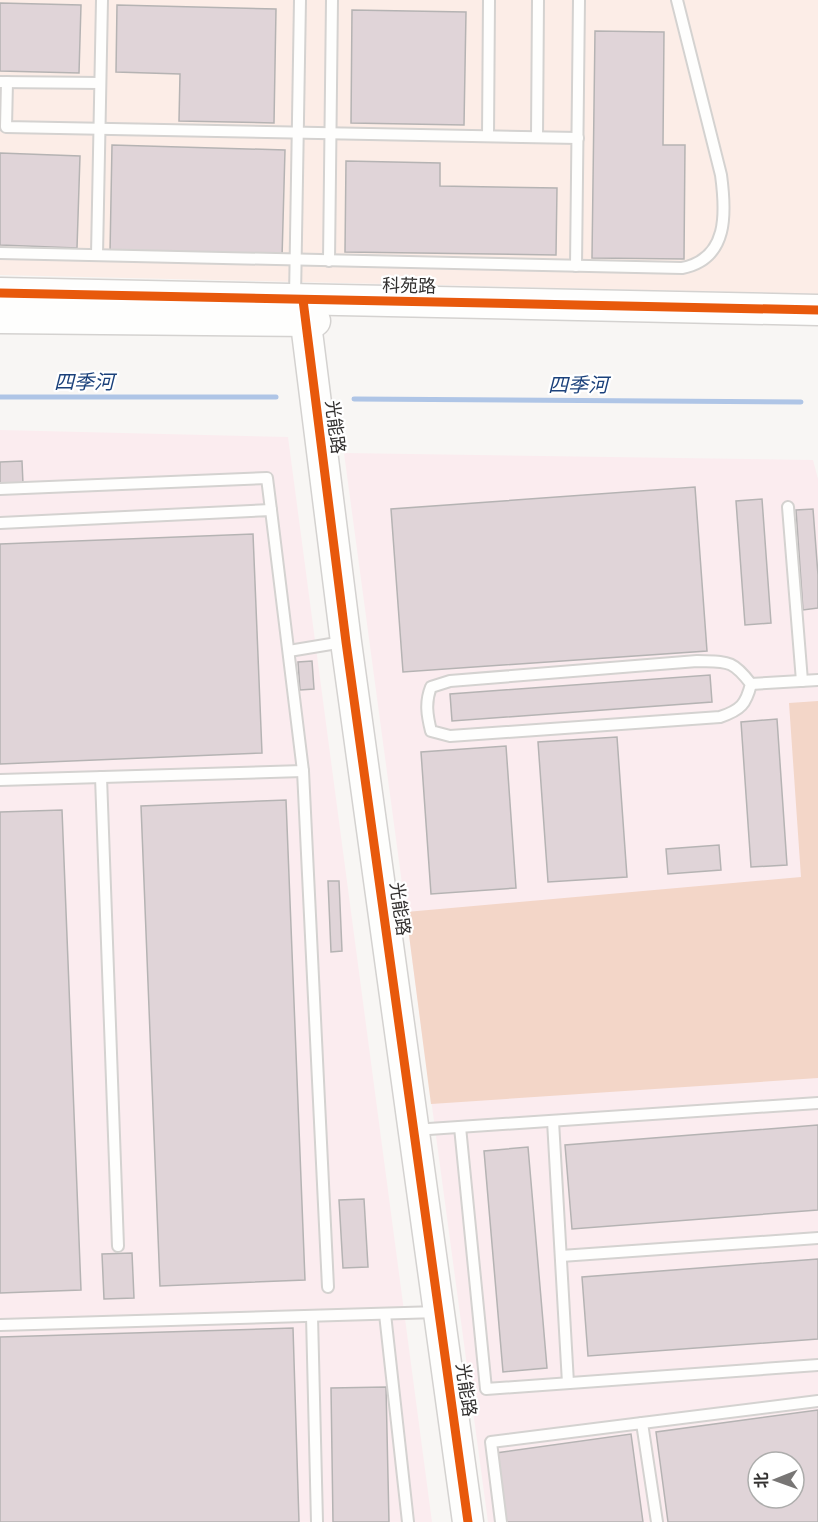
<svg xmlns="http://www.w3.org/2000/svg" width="818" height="1522" font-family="'IBM Plex Sans','Noto Sans SC',sans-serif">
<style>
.commercial{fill:#fcede7}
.industrial{fill:#fbecef;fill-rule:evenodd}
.green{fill:#f3d6c8}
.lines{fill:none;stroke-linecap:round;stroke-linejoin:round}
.stream{stroke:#afc5e6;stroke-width:5}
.building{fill:#e0d4d8;stroke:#b5b3b3;stroke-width:1.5;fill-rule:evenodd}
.lane-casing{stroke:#d4d2d0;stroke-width:14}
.secondary-casing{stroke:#d4d2d0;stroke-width:33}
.lane{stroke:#fefefd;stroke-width:10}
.secondary{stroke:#fefefd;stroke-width:30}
.cycleway-casing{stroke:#fff;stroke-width:13}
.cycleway{stroke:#e8590c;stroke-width:9}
.labels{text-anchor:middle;stroke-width:4.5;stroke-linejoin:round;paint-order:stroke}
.street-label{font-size:18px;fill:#333130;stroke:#fff}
.water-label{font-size:20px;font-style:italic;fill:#1b417b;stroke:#fff}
</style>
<rect width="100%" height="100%" fill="#f8f6f4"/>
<path class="commercial" d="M 0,0 L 818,0 L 818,294 L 0,275 Z"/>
<g class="industrial">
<path d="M 0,430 L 288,437 L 432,1522 L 0,1522 Z"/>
<path d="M 344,453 L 813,460 L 818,479 L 818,1522 L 488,1522 ZM 758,1462 L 794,1462 L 794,1498 L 758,1498 Z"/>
</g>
<path class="green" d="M 818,701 L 818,1078 L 431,1104 L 406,912 L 801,877 L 789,703 Z"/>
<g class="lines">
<g class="stream">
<path d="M 0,397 L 276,397"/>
<path d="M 354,399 L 801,402"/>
</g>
</g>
<g class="building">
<path d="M 0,3 L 81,5 L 79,73 L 0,71 Z"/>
<path d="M 117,5 L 276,9 L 274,123 L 179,121 L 180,74 L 116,72 Z"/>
<path d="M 352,10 L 466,12 L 464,125 L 351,123 Z"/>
<path d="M 595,31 L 664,32 L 663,145 L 685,145 L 684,259 L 592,258 Z"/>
<path d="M 112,145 L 285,150 L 282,258 L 110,253 Z"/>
<path d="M 0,153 L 80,156 L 77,248 L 0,245 Z"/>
<path d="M 346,161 L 440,163 L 440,186 L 557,188 L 556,255 L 345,252 Z"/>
<path d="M 22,461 L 23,484 L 0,484 L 0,462 Z"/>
<path d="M 695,487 L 707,651 L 403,672 L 391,509 Z"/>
<path d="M 762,499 L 771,623 L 745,625 L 736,501 Z"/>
<path d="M 813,509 L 818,575 L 818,608 L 803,610 L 796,510 Z"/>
<path d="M 253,534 L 262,753 L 0,764 L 0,544 Z"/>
<path d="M 312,661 L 314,689 L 300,690 L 298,662 Z"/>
<path d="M 710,675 L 712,702 L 452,721 L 450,694 Z"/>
<path d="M 777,719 L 787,865 L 751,867 L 741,722 Z"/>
<path d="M 617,737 L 627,877 L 548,882 L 538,742 Z"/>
<path d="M 506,746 L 516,888 L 431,894 L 421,752 Z"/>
<path d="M 286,800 L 305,1280 L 160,1286 L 141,806 Z"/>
<path d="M 62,810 L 81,1290 L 0,1293 L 0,812 Z"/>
<path d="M 719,845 L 721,870 L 668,874 L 666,849 Z"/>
<path d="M 328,881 L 339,881 L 342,951 L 331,952 Z"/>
<path d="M 818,1125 L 818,1210 L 572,1229 L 565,1145 Z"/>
<path d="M 528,1147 L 547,1368 L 503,1372 L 484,1151 Z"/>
<path d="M 364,1199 L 368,1267 L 343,1268 L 339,1200 Z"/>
<path d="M 132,1253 L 134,1298 L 104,1299 L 102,1254 Z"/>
<path d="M 818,1259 L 818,1339 L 588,1356 L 582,1277 Z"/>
<path d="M 293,1328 L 299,1522 L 0,1522 L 0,1337 Z"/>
<path d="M 386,1387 L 389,1522 L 333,1522 L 331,1388 Z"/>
<path d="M 818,1410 L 818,1522 L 668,1522 L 656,1432 ZM 758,1462 L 794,1462 L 794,1498 L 758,1498 Z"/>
<path d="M 631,1434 L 643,1522 L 506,1522 L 496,1453 Z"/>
</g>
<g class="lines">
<g class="lane-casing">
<g id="lane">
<path d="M 0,82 L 100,83"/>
<path d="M 7,82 L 6,127 L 578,138"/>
<path d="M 488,136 L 489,0"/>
<path d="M 537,137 L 538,0"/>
<path d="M 0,253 L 682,268 C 729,259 726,212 721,175 L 677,0"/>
<path d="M 97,255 L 102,0"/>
<path d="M 329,261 L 332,0"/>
<path d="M 576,266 L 579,0"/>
<path d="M 295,297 L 300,0"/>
<path d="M 0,489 L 267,478 L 271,510"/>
<path d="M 788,507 L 802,681"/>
<path d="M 0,523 L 271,510 L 303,771 L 0,780"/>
<path d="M 289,651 L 343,642"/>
<path d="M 697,661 C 727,662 732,659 751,684 C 746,704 741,710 720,717 L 450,736 L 431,731 C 427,715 425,702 431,687 L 450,681 Z"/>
<path d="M 751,684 L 818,680"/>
<path d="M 303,771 L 328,1287"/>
<path d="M 101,777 L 118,1246"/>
<path d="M 553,1121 L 568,1383"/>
<path d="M 460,1127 L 486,1389 L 818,1365"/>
<path d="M 414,1130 L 818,1103"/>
<path d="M 561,1256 L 818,1238"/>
<path d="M 385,1314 L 408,1522"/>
<path d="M 312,1316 L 317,1522"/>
<path d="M 0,1325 L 438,1312"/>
<path d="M 642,1423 L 818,1401"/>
<path d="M 501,1522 L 491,1442 L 642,1423 L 657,1522"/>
</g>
</g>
<g class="secondary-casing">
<g id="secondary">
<path d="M 0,293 L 818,310"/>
<path d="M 303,300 L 346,642 L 468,1522"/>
<path d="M 0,318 L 315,321"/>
</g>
</g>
<use href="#lane" class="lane"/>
<use href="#secondary" class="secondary"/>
<g class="cycleway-casing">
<g id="cycleway">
<path d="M 0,293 L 818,310"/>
<path d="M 303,300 L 346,642 L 468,1522"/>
</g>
</g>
<use href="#cycleway" class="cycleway"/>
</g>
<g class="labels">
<g class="street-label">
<text transform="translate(409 286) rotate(1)" y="6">科苑路</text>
<text transform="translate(335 427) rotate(83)" y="6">光能路</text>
<text transform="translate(400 909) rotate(82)" y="6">光能路</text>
<text transform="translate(466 1390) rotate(82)" y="6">光能路</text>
</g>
<g class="water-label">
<text x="84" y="389">四季河</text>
<text x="578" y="392">四季河</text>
</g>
</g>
<g transform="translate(776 1480) rotate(269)"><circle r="28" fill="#ffffff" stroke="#adadac" stroke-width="1.5"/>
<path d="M0-4.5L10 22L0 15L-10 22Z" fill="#787675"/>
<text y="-9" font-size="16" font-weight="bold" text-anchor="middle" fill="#333130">北</text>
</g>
</svg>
